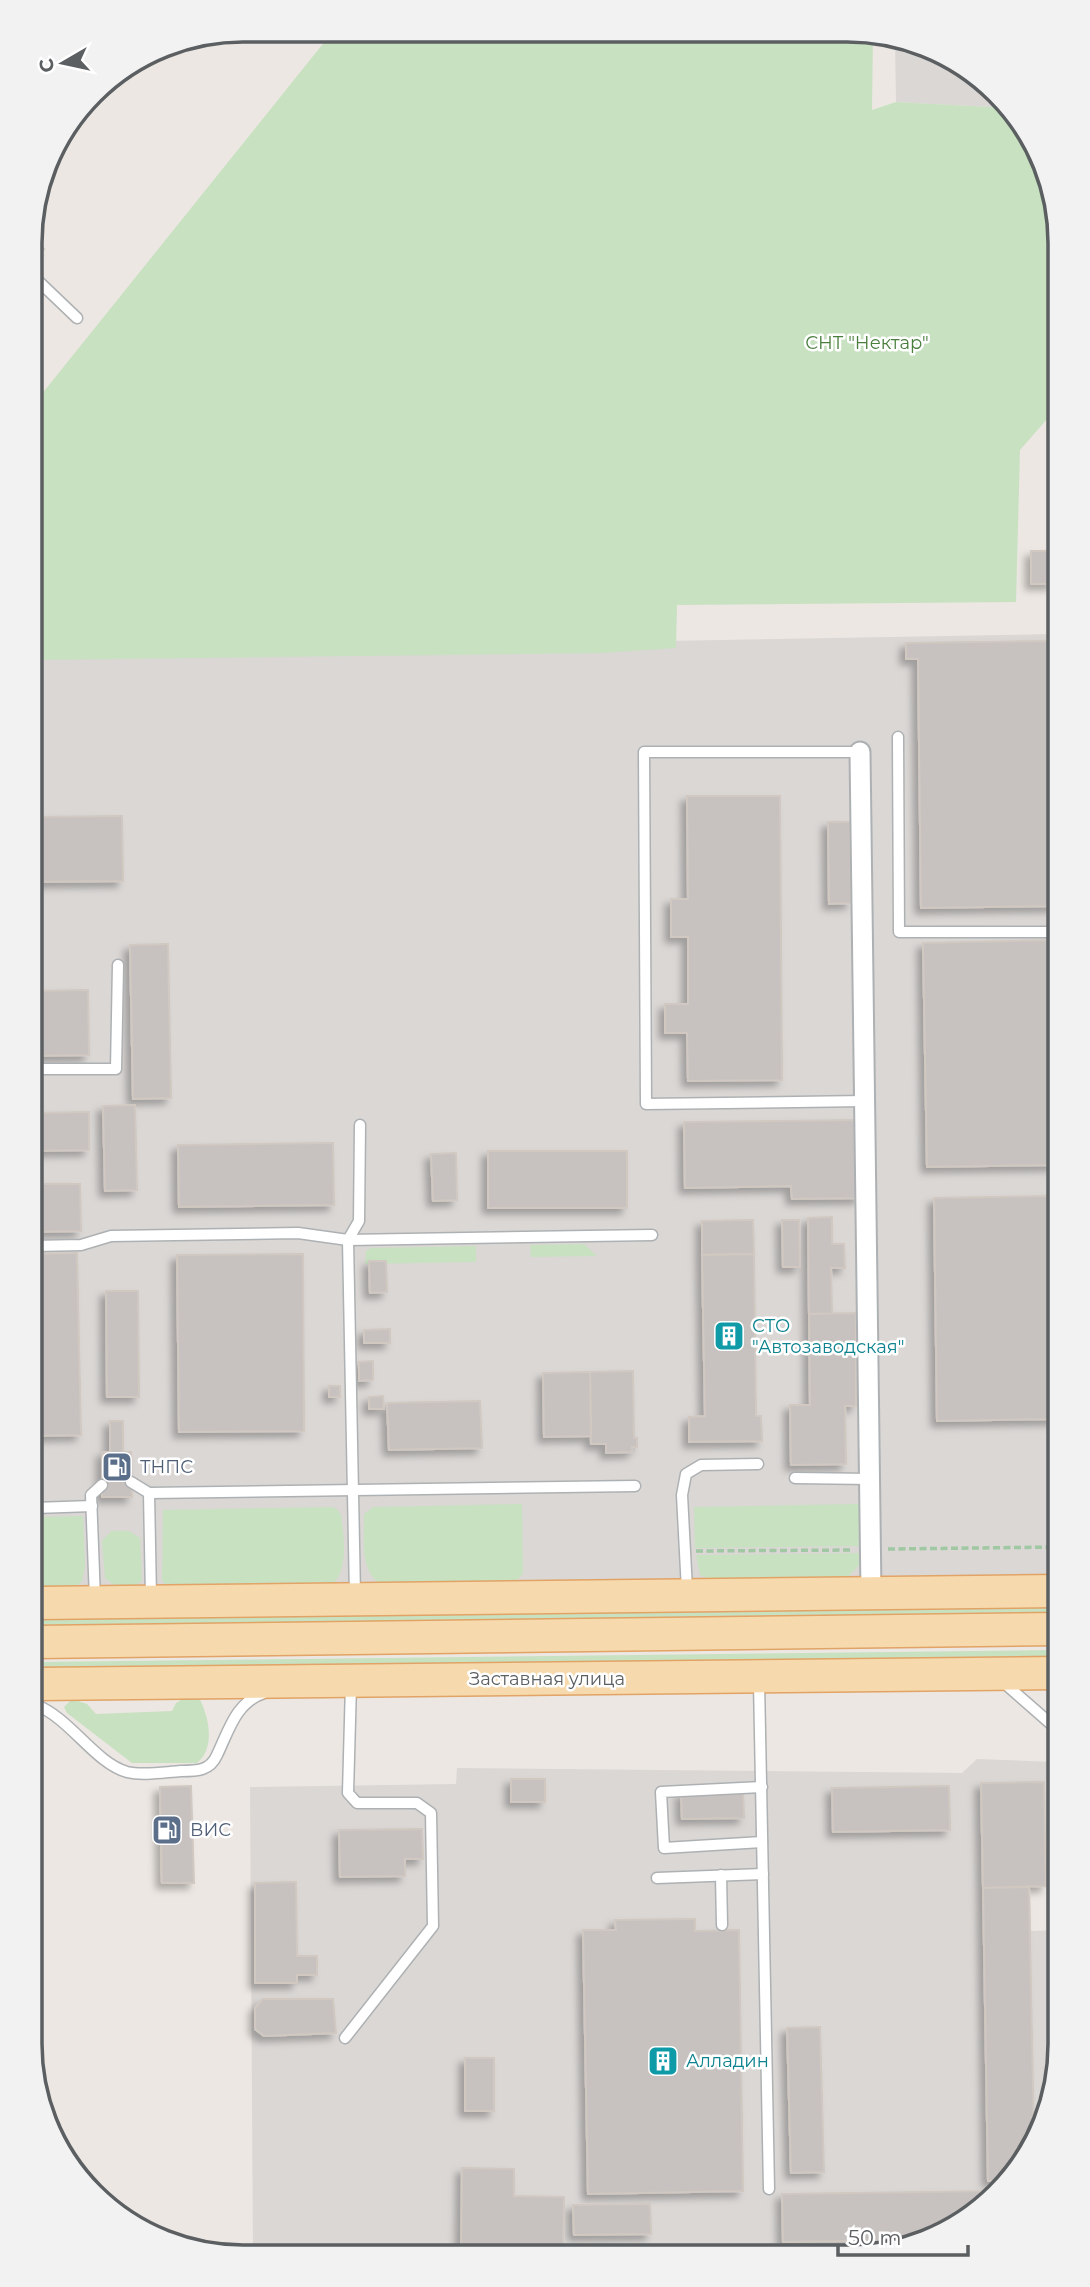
<svg xmlns="http://www.w3.org/2000/svg" width="1090" height="2287" font-family="Montserrat,sans-serif">
<style>
.industrial{fill:#dad7d5}
.green{fill:#c8e1c1}
.building{fill:#c7c2bf;stroke:#d0c8c1;stroke-width:2;filter:url(#shadow)}
.lines{fill:none;stroke-linecap:round;stroke-linejoin:round}
.lane-casing{stroke:#aeb1b3;stroke-width:13}
.street-casing{stroke:#aeb1b3;stroke-width:23}
.primary-casing{stroke:#e1a366;stroke-width:35}
.path{stroke:#a0c8a2;stroke-width:3.5;stroke-dasharray:7 3.5;stroke-linecap:butt}
.lane{stroke:#fff;stroke-width:10}
.street{stroke:#fff;stroke-width:19}
.primary{stroke:#f6daad;stroke-width:32}
.labels{text-anchor:middle;stroke-width:5;stroke-linejoin:round;paint-order:stroke}
.park-label{font-size:18px;fill:#497e3d;stroke:#fff}
.culture-label{font-size:18px;fill:#0d838f;stroke:#fff;text-anchor:start}
.service-label{font-size:18px;fill:#4e5e75;stroke:#fff;text-anchor:start}
.street-label{font-size:18px;fill:#5b5f61;stroke:#fff}
.rim{fill:none;stroke:#5b5f61;stroke-width:3.5}
</style>
<defs>
<filter id="shadow"><feDropShadow dx="-5.5" dy="5.5" stdDeviation="3.5" flood-color="#0004"/></filter>
</defs>
<rect width="100%" height="100%" fill="#ece7e2"/>
<g class="industrial">
<path d="M 895,37 L 988,83 L 1008,108 L 896,102 Z"/>
<path d="M 1055,634 L 1058,1577 L 36,1590 L 33,652 Z"/>
<path d="M 977,1759 L 1054,1762 L 1059,1768 L 1059,1882 L 1055,1887 L 1030,1888 L 1031,1931 L 1059,1930 L 1060,2058 L 1044,2125 L 1008,2184 L 965,2221 L 902,2250 L 253,2253 L 250,1787 L 456,1784 L 457,1768 L 962,1773 Z"/>
</g>
<g class="green">
<path d="M 334,30 L 873,34 L 872,110 L 896,102 L 1008,108 L 1031,136 L 1053,188 L 1054,411 L 1020,450 L 1016,602 L 677,605 L 676,648 L 602,653 L 33,660 L 32,388 L 41,395 Z"/>
<path d="M 584,1244 L 597,1256 L 531,1257 L 530,1245 Z"/>
<path d="M 476,1246 L 476,1262 L 365,1264 L 366,1251 L 371,1248 Z"/>
<path d="M 522,1504 L 523,1574 L 515,1582 L 383,1586 C 358,1571 365,1540 364,1514 L 373,1507 Z"/>
<path d="M 857,1504 L 860,1506 L 860,1546 L 695,1548 L 694,1507 Z"/>
<path d="M 330,1507 L 336,1508 L 341,1515 C 344,1537 349,1571 331,1586 L 167,1587 L 162,1580 L 163,1510 Z"/>
<path d="M 83,1516 L 85,1567 L 82,1581 C 68,1595 52,1589 36,1583 L 35,1517 Z"/>
<path d="M 111,1531 L 129,1531 L 140,1538 L 142,1581 L 132,1587 L 116,1587 L 105,1578 L 102,1541 Z"/>
<path d="M 863,1553 L 861,1563 L 845,1580 L 714,1581 L 700,1575 L 696,1555 Z"/>
<path d="M 1058,1604 L 1058,1615 L 36,1626 L 36,1616 Z"/>
<path d="M 1058,1650 L 1058,1660 L 36,1672 L 36,1662 Z"/>
<path d="M 186,1697 L 199,1698 C 209,1716 216,1748 197,1763 L 132,1763 L 67,1713 L 64,1707 L 72,1699 L 87,1704 L 96,1714 L 172,1711 L 176,1703 Z"/>
</g>
<g class="building">
<path d="M 37,242 L 44,249 L 36,258 L 32,248 Z"/>
<rect x="1031" y="551" width="23" height="33"/>
<path d="M 1055,641 L 1056,906 L 921,908 L 918,659 L 906,659 L 906,643 Z"/>
<path d="M 687,796 L 780,796 L 782,1080 L 688,1081 L 687,1033 L 665,1033 L 665,1004 L 688,1004 L 688,937 L 671,937 L 671,899 L 688,899 Z"/>
<path d="M 122,816 L 123,881 L 34,882 L 33,817 Z"/>
<path d="M 828,822 L 850,822 L 851,903 L 829,904 Z"/>
<path d="M 1056,940 L 1056,1165 L 927,1167 L 923,943 Z"/>
<path d="M 168,944 L 171,1098 L 133,1099 L 130,945 Z"/>
<path d="M 88,990 L 89,1055 L 34,1056 L 34,991 Z"/>
<path d="M 135,1105 L 137,1190 L 105,1191 L 103,1106 Z"/>
<path d="M 89,1112 L 89,1150 L 34,1151 L 34,1113 Z"/>
<path d="M 859,1120 L 860,1198 L 792,1199 L 791,1186 L 685,1188 L 684,1122 Z"/>
<path d="M 333,1143 L 334,1205 L 179,1207 L 178,1145 Z"/>
<rect x="488" y="1151" width="139" height="57"/>
<path d="M 456,1153 L 457,1200 L 433,1201 L 431,1154 Z"/>
<path d="M 34,1184 L 80,1184 L 81,1231 L 35,1232 Z"/>
<path d="M 1057,1196 L 1057,1419 L 937,1421 L 934,1198 Z"/>
<path d="M 832,1217 L 832,1244 L 844,1244 L 845,1268 L 831,1268 L 832,1314 L 809,1314 L 808,1218 Z"/>
<path d="M 753,1220 L 754,1254 L 702,1255 L 702,1221 Z"/>
<path d="M 782,1220 L 799,1220 L 800,1267 L 783,1267 Z"/>
<path d="M 77,1253 L 81,1435 L 35,1436 L 35,1254 Z"/>
<path d="M 303,1254 L 304,1431 L 179,1432 L 177,1255 Z"/>
<path d="M 754,1254 L 756,1416 L 761,1416 L 762,1441 L 689,1442 L 689,1417 L 705,1416 L 702,1255 Z"/>
<path d="M 369,1261 L 386,1261 L 387,1292 L 370,1293 Z"/>
<path d="M 106,1291 L 138,1291 L 139,1397 L 107,1397 Z"/>
<path d="M 856,1313 L 856,1406 L 845,1406 L 846,1464 L 791,1465 L 790,1405 L 810,1405 L 809,1314 Z"/>
<path d="M 390,1329 L 390,1343 L 364,1343 L 364,1330 Z"/>
<path d="M 373,1361 L 373,1380 L 359,1381 L 359,1362 Z"/>
<path d="M 633,1371 L 634,1438 L 637,1438 L 637,1447 L 632,1447 L 632,1452 L 606,1453 L 606,1444 L 591,1444 L 590,1372 Z"/>
<path d="M 590,1372 L 591,1436 L 544,1437 L 543,1373 Z"/>
<rect x="329" y="1386" width="11" height="11"/>
<path d="M 383,1396 L 384,1409 L 369,1409 L 369,1397 Z"/>
<path d="M 480,1401 L 482,1448 L 389,1450 L 387,1403 Z"/>
<path d="M 110,1421 L 123,1421 L 123,1452 L 131,1452 L 132,1497 L 102,1497 L 102,1452 L 110,1452 Z"/>
<rect x="511" y="1779" width="34" height="23"/>
<path d="M 1044,1782 L 1046,1886 L 983,1888 L 981,1783 Z"/>
<path d="M 191,1786 L 194,1883 L 162,1883 L 160,1787 Z"/>
<path d="M 949,1786 L 950,1830 L 833,1832 L 832,1788 Z"/>
<path d="M 743,1791 L 744,1818 L 682,1819 L 681,1793 Z"/>
<path d="M 422,1829 L 423,1859 L 405,1859 L 405,1876 L 340,1877 L 339,1830 Z"/>
<path d="M 296,1882 L 297,1956 L 317,1956 L 317,1975 L 297,1975 L 297,1983 L 255,1983 L 255,1883 Z"/>
<path d="M 1029,1887 L 1034,2141 L 1010,2181 L 988,2181 L 983,1888 Z"/>
<path d="M 695,1919 L 695,1931 L 739,1930 L 743,2191 L 588,2194 L 583,1930 L 616,1930 L 615,1920 Z"/>
<path d="M 263,1999 L 333,1999 L 336,2033 L 264,2036 L 255,2029 L 255,2008 Z"/>
<path d="M 820,2027 L 824,2172 L 791,2173 L 787,2028 Z"/>
<rect x="465" y="2058" width="29" height="53"/>
<path d="M 462,2168 L 514,2169 L 514,2196 L 564,2197 L 563,2251 L 461,2252 Z"/>
<path d="M 1000,2191 L 965,2221 L 924,2240 L 783,2242 L 782,2194 Z"/>
<path d="M 650,2204 L 651,2234 L 574,2235 L 573,2205 Z"/>
<path d="M 763,2247 L 763,2251 L 692,2251 L 692,2249 Z"/>
</g>
<g class="lines">
<g class="lane-casing">
<g id="lane">
<path d="M 32,275 L 77,318"/>
<path d="M 898,737 L 899,932 L 1056,932"/>
<path d="M 860,752 L 644,752 L 646,1104 L 865,1101"/>
<path d="M 34,1069 L 116,1069 L 118,965"/>
<path d="M 35,1246 L 81,1245 L 111,1236 L 298,1233 L 348,1240 L 652,1235"/>
<path d="M 795,1478 L 870,1479"/>
<path d="M 131,1482 L 149,1493 L 151,1597"/>
<path d="M 149,1493 L 635,1486"/>
<path d="M 35,1508 L 92,1506"/>
<path d="M 687,1590 L 682,1495 L 686,1474 L 701,1465 L 758,1464"/>
<path d="M 355,1595 L 348,1240 L 359,1221 L 360,1125"/>
<path d="M 95,1599 L 91,1495 L 102,1485"/>
<path d="M 1002,1681 L 1059,1731"/>
<path d="M 759,1682 L 769,2189"/>
<path d="M 36,1705 C 70,1718 95,1763 127,1772 C 143,1776 165,1772 181,1771 C 197,1771 210,1771 217,1755 C 229,1730 236,1702 264,1693"/>
<path d="M 762,1787 L 661,1792 L 664,1848 L 762,1842"/>
<path d="M 721,1875 L 722,1925"/>
<path d="M 657,1878 L 763,1874"/>
<path d="M 345,2038 L 433,1926 L 431,1813 L 417,1803 L 357,1803 L 348,1793 L 351,1684"/>
</g>
</g>
<g class="street-casing">
<path id="street" d="M 860,752 L 871,1593"/>
</g>
<g class="primary-casing">
<g id="primary">
<path d="M 36,1603 L 1058,1591"/>
<path d="M 36,1642 L 1058,1629"/>
<path d="M 36,1684 L 1058,1673"/>
</g>
</g>
<g class="path">
<path d="M 888,1549 L 1058,1547"/>
<path d="M 696,1551 L 853,1550"/>
</g>
<use href="#lane" class="lane"/>
<use href="#street" class="street"/>
<use href="#primary" class="primary"/>
</g>
<defs>
<g id="building-square" transform="scale(1.575)"><rect x="-9" y="-9" width="18" height="18" rx="4" fill="#0f9aa8" stroke="#fff"/><path d="M-4-6H4V6H1V3H-1V6H-4ZM-2.5-4.3h1.7v1.8h-1.7ZM.8-4.3h1.7v1.8H.8ZM-2.5-1h1.7V.8h-1.7ZM.8-1h1.7V.8H.8Z" fill="#fff"/></g>
<g id="fuel-square" transform="scale(1.575)"><rect x="-9" y="-9" width="18" height="18" rx="4" fill="#5c6f8a" stroke="#fff"/><path d="M-5.5-6h7V0h2V4h1.3V-2.5L3-4.5l.8-.8L6-3V5H2.5V1h-1V6h-7ZM-4.2-4.7v3.2H.2V-4.7Z" fill="#fff"/></g>
</defs>
<g fill-rule="evenodd">
<use href="#building-square" x="729" y="1336"/>
<use href="#fuel-square" x="117" y="1467"/>
<use href="#fuel-square" x="167" y="1830"/>
<use href="#building-square" x="663" y="2061"/>
</g>
<g class="labels">
<g class="park-label">
<text x="867" y="349">СНТ "Нектар"</text>
</g>
<g class="culture-label">
<text x="752" y="1332">СТО<tspan x="752" dy="21">"Автозаводская"</tspan></text>
<text x="686" y="2067">Алладин</text>
</g>
<g class="service-label">
<text x="140" y="1473">ТНПС</text>
<text x="190" y="1836">ВИС</text>
</g>
<g class="street-label">
<text x="547" y="1685">Заставная улица</text>
</g>
</g>
<path d="M0 0H1090V2287H0ZM243 42H847A201 201 0 0 1 1048 243V2044A201 201 0 0 1 847 2245H243A201 201 0 0 1 42 2044V243A201 201 0 0 1 243 42Z" fill="#f2f2f2" fill-rule="evenodd"/>
<path class="rim" d="M243 42H847A201 201 0 0 1 1048 243V2044A201 201 0 0 1 847 2245H243A201 201 0 0 1 42 2044V243A201 201 0 0 1 243 42Z"/>
<g transform="translate(63 63) rotate(261)" stroke="#ffffff" stroke-width="5" paint-order="stroke">
<path d="M0-5L12 26L0 18L-12 26Z" fill="#5b5f61"/>
<text y="-10" font-size="19" font-weight="bold" text-anchor="middle" fill="#5b5f61">С</text>
</g>
<path d="M838 2245v10h130v-10" fill="none" stroke="#5b5f61" stroke-width="3.5"/>
<text x="848" y="2245" font-size="21" fill="#5b5f61" stroke="#ffffff" stroke-width="5" paint-order="stroke">50 m</text>
</svg>
